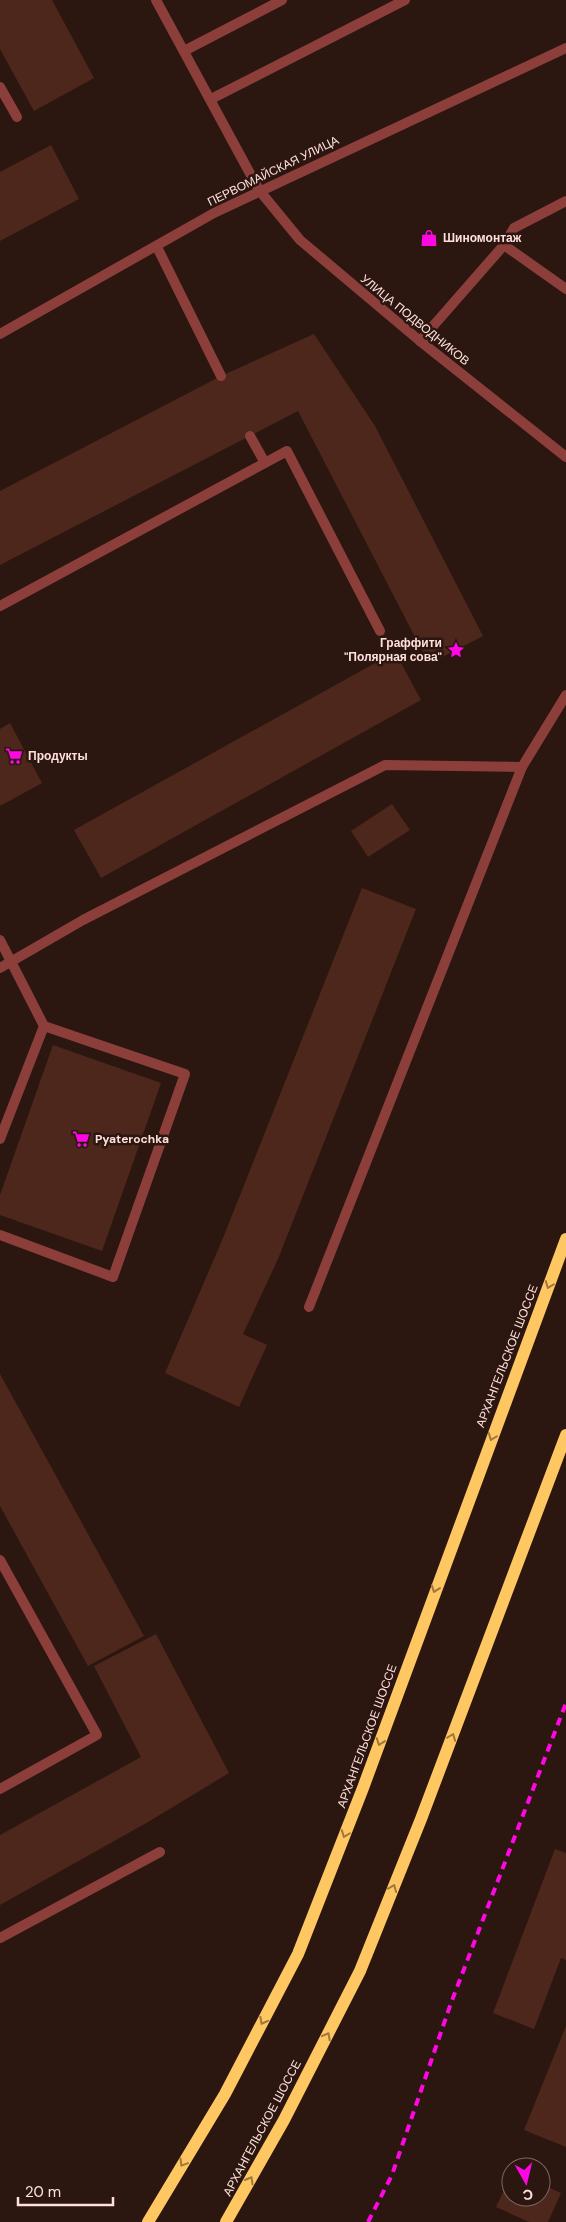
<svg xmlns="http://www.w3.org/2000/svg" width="566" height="2222" font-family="'DM Sans',sans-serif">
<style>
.building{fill:#4e271c}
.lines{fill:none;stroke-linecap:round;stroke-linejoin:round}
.service{stroke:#8c3f3a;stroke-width:10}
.minor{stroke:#8c3f3a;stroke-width:10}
.tertiary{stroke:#8c3f3a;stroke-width:10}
.primary{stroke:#ffc762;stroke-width:12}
.rail{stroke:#ff07e2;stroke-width:4;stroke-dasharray:8 6;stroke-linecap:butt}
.oneway{stroke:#a0773d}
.labels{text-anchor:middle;stroke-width:5;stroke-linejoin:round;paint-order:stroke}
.street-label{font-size:12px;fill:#ffe0db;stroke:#2c1610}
.poi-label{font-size:12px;font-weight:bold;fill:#ffe0db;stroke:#2c1610;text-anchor:start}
</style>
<rect width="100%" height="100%" fill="#2c1610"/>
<g class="building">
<path d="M 0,0 L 52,0 L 94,78 L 34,111 L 0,49 Z"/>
<path d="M 51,145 L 79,199 L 0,241 L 0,172 Z"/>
<path d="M 314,334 L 375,426 L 483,636 L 429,664 L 298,411 L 0,565 L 0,491 L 221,376 Z"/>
<path d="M 395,652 L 421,700 L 101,878 L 74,830 Z"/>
<path d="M 10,723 L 42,783 L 0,806 L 0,729 Z"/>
<path d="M 392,804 L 410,830 L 368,857 L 351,831 Z"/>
<path d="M 362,888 L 416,909 L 278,1259 L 243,1334 L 267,1345 L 239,1407 L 165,1373 L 223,1238 Z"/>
<path d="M 53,1045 L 161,1083 L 102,1251 L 0,1215 L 0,1195 Z"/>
<path d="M 0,1374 L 144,1636 L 88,1666 L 0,1506 Z"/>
<path d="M 156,1634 L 229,1773 L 148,1822 L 0,1905 L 0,1835 L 141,1757 L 94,1666 Z"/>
<path d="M 555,1849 L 566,1853 L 566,1960 L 561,1958 L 534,2029 L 493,2013 Z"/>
<path d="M 566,2026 L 566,2147 L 524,2130 Z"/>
<path d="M 511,2175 L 511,2197 L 541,2197 L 541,2184 L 561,2193 L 548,2222 L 529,2222 L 496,2207 Z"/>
</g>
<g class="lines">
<g class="service">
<path d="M 184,51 L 282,0"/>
<path d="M 0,87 L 17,117"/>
<path d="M 211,99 L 405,0"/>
<path d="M 504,245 L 566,289"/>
<path d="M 157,247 L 221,376"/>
<path d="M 420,341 L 504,245 L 514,228 L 566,201"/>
<path d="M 250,436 L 265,463"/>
<path d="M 0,606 L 287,451 L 380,631"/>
<path d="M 0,940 L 44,1026 L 185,1074 L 113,1277 L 0,1235"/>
<path d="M 0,968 L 83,920 L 385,765 L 522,767"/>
<path d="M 0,1139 L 44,1026"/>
<path d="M 309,1307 L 522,767 L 566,695"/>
<path d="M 0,1560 L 97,1735 L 0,1789"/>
<path d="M 0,1938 L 160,1852"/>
</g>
<path class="minor" d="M 156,0 L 259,190 L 300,240 L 420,341 L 566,457"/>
<path class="tertiary" d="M 0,334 L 214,213 L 566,48"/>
<g class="primary">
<path d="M 148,2222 L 225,2094 L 298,1954 L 363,1788 L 566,1239"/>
<path d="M 226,2222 L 284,2120 L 360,1971 L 421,1819 L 566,1435"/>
</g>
<path class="rail" d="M 368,2222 L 392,2175 L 451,2003 L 566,1703"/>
</g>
<defs><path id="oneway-chevron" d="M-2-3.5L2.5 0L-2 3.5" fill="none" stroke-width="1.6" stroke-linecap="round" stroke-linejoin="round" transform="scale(1.25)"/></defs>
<g class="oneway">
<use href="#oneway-chevron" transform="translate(549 1285) rotate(111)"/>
<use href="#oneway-chevron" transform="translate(492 1437) rotate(111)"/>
<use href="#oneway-chevron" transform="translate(435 1589) rotate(110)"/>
<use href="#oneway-chevron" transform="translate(452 1737) rotate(-69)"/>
<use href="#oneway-chevron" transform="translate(380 1742) rotate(110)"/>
<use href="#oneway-chevron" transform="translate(345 1834) rotate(111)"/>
<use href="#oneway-chevron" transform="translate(393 1888) rotate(-68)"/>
<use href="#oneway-chevron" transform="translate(263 2021) rotate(118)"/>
<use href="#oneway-chevron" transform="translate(327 2036) rotate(-62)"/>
<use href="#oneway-chevron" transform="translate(183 2163) rotate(121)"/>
<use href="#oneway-chevron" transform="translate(250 2180) rotate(-60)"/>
</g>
<defs>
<g id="shop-bare" transform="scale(1.35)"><path d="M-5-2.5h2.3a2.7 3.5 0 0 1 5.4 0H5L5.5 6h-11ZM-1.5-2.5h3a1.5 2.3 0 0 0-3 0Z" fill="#ff07e2" stroke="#2c1610" stroke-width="2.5" paint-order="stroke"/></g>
<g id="sight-bare" transform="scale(1.35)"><path d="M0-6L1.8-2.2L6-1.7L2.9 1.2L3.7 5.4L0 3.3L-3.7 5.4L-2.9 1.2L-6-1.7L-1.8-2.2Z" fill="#ff07e2" stroke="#2c1610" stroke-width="2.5" paint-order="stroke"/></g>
<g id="supermarket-bare" transform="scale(1.35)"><path d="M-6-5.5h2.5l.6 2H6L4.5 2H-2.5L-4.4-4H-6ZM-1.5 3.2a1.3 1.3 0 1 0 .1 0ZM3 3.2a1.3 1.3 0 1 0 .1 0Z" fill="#ff07e2" stroke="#2c1610" stroke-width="2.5" paint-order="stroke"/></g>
</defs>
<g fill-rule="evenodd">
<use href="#shop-bare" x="429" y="238"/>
<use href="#sight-bare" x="456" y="650"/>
<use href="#supermarket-bare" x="14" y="756"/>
<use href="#supermarket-bare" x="81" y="1139"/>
</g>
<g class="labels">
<g class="street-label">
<text transform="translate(273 171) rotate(-26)" y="4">ПЕРВОМАЙСКАЯ УЛИЦА</text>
<text transform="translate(415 320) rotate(39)" y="4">УЛИЦА ПОДВОДНИКОВ</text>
<text transform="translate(507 1356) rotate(-69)" y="4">АРХАНГЕЛЬСКОЕ ШОССЕ</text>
<text transform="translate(367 1736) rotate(-70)" y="4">АРХАНГЕЛЬСКОЕ ШОССЕ</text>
<text transform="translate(262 2128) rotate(-62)" y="4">АРХАНГЕЛЬСКОЕ ШОССЕ</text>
</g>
<g class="poi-label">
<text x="443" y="242">Шиномонтаж</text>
<text x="442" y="647" text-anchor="end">Граффити<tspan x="442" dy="14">"Полярная сова"</tspan></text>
<text x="28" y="760">Продукты</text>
<text x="95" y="1143">Pyaterochka</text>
</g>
</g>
<g transform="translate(526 2182) rotate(172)"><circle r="24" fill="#2c1610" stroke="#806761"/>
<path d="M0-4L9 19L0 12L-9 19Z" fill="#ff07e2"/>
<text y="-8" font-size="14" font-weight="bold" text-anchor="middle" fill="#ffe0db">С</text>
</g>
<path d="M18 2197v8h95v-8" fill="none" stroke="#ffe0db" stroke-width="2.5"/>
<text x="25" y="2197" font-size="15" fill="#ffe0db" stroke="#2c1610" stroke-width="4" paint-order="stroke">20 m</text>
</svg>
